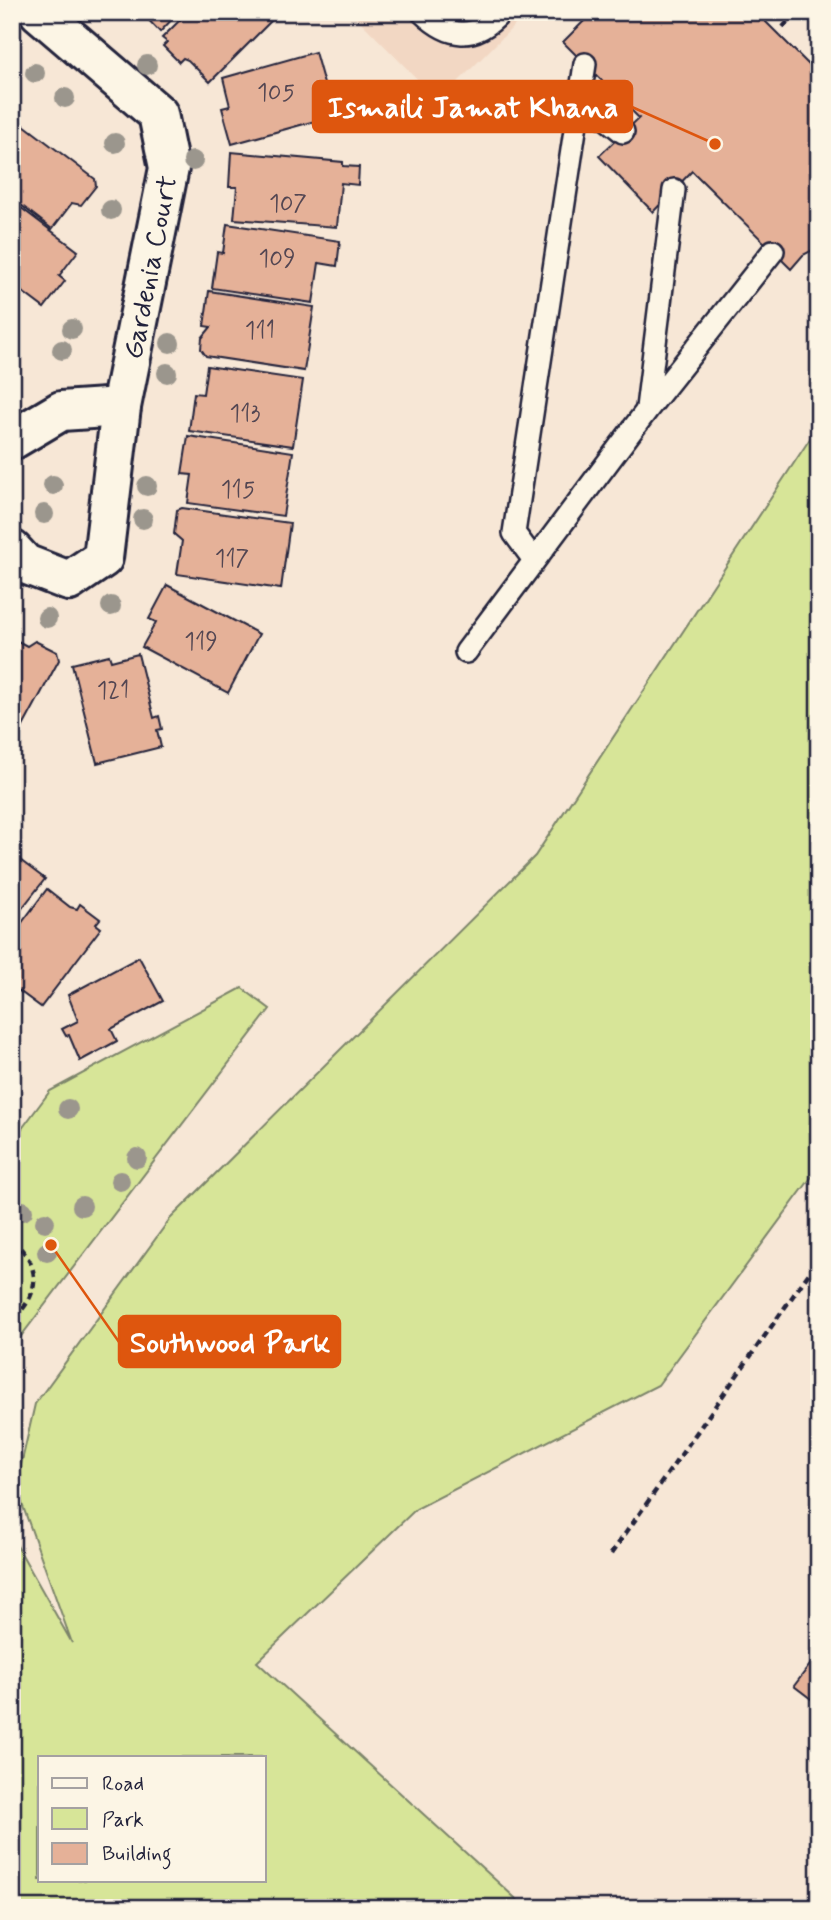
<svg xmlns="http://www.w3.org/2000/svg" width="831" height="1920" font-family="Mynerve,sans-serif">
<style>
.built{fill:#f2d7c3}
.green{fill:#d7e598;stroke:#7c846a;stroke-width:2;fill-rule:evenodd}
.building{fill:#e5b198;stroke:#22223b;stroke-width:2}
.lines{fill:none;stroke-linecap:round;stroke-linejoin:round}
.lane-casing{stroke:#22223b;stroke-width:26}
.street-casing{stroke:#22223b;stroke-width:44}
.path{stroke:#22223b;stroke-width:4.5;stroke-dasharray:7 5;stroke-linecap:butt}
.lane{stroke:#fcf5e5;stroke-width:21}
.street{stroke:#fcf5e5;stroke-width:38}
.tree{fill:#9b968d}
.labels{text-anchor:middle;stroke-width:6;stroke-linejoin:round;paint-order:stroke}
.number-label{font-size:24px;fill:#534652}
.street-label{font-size:28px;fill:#22223b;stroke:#fcf5e5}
.leader{fill:none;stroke:#de560e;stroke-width:2.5}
.callout-dot{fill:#de560e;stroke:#fcf5e5;stroke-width:2.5}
.callout{fill:#de560e;stroke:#de560e;stroke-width:2.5}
.callout-label{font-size:30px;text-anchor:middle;font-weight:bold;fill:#fff}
</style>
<rect width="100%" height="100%" fill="#f7e7d6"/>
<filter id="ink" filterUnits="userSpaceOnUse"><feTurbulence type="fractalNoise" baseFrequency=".0143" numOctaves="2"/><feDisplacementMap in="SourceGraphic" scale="14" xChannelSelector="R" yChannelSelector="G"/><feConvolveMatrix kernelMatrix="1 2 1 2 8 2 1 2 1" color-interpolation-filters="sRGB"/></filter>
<g filter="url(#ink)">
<path class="built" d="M 351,12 L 528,12 L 439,101 Z"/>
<g class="green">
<path d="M 819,425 L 819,1167 L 658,1385 L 416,1509 L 257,1662 L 526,1908 L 12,1908 L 12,1537 L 72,1643 L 16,1487 L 35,1404 L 170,1219 L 535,856 ZM 40,1757 L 264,1757 L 264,1880 L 40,1880 Z"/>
<path d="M 242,988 L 270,1009 L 12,1348 L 12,1142 L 50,1091 Z"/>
</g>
<g class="building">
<path d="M 141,12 L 179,12 L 160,32 Z"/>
<path d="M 188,12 L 280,12 L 210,82 L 188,60 L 183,58 L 179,62 L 163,46 L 167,42 L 162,38 Z"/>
<path d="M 593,12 L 756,12 L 819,75 L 819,247 L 803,255 L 791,269 L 692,171 L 653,212 L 599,156 L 639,118 L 563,42 Z"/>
<path d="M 315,52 L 333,116 L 232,144 L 222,108 L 230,106 L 223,78 Z"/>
<path d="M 12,116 L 95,179 L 96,186 L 81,205 L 72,203 L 52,229 L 12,198 Z"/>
<path d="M 231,152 L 343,162 L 343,166 L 359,167 L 358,185 L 341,183 L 337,227 L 234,219 L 237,187 L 229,187 Z"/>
<path d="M 12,201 L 78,251 L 59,276 L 65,281 L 44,308 L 12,284 Z"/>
<path d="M 227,224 L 340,241 L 337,266 L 319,263 L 313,303 L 212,288 L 217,252 L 223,253 Z"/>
<path d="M 209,291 L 314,307 L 304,371 L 206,356 L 201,349 L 202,338 L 211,327 L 204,326 Z"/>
<path d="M 207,366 L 303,380 L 293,446 L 189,431 L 194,393 L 203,394 Z"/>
<path d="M 188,436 L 293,452 L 283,516 L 188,503 L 192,475 L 182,474 Z"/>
<path d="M 182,508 L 290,523 L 281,589 L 177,574 L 182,541 L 174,534 L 177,510 Z"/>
<path d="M 167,585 L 259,634 L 228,693 L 142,647 L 156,622 L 149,619 Z"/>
<path d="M 12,638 L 27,646 L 35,641 L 57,652 L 59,660 L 12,747 Z"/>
<path d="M 138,654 L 154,718 L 159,716 L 162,729 L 157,730 L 161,747 L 97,763 L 72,664 L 109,655 L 111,661 Z"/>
<path d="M 12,854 L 45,879 L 12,921 Z"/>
<path d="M 47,889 L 70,907 L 77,909 L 80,904 L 100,919 L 96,924 L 101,928 L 41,1007 L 15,988 L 12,992 L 12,936 Z"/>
<path d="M 139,957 L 163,1001 L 111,1029 L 117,1041 L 80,1061 L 69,1035 L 66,1036 L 62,1029 L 78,1021 L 68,995 Z"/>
<path d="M 819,1653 L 819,1705 L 794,1686 Z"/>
</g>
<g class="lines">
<g class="lane-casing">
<g id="lane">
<path d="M 422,12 C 449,38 474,42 501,12"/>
<path d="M 579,97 L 623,132"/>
<path d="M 647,408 L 674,190"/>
<path d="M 534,560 L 514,533 L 585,64"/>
<path d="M 466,652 L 647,410 L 773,251"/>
</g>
</g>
<g class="street-casing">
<g id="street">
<path d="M 12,440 L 61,411 L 121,407"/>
<path d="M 12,550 L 25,564 L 69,581 L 103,558 L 121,407 L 169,168 L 158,114 L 39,12"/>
</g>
</g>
<g class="path">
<path d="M 783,27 L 797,12"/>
<path d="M 12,1240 C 42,1266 41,1294 12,1320"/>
<path d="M 611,1554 L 819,1259"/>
</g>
<use href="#lane" class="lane"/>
<use href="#street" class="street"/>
</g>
<g class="tree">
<circle cx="147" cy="65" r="10"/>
<circle cx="35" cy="73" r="10"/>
<circle cx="65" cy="98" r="10"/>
<circle cx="115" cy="143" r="10"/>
<circle cx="193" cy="161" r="10"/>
<circle cx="111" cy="210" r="10"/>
<circle cx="72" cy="329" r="10"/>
<circle cx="170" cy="343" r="10"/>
<circle cx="62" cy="350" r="10"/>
<circle cx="167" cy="373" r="10"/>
<circle cx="53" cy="485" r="10"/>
<circle cx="147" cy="486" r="10"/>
<circle cx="44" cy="514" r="10"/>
<circle cx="143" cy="519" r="10"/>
<circle cx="111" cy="606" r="10"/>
<circle cx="47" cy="618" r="10"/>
<circle cx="68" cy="1109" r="10"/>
<circle cx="137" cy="1158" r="10"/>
<circle cx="120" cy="1181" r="10"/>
<circle cx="82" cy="1206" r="10"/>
<circle cx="23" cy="1211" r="10"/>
<circle cx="45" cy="1222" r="10"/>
<circle cx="47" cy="1252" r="10"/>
</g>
</g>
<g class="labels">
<g class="number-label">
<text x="276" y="100">105</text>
<text x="288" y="211">107</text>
<text x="277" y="266">109</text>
<text x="260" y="338">111</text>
<text x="245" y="421">113</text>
<text x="238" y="497">115</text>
<text x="232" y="566">117</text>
<text x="201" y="649">119</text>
<text x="113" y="698">121</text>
</g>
<g class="street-label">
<text transform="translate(149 267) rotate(-79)" y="10">Gardenia Court</text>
</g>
</g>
<path class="leader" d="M715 144L632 107M51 1245L119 1342"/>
<g class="callout-dot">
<circle cx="715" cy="144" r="7"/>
<circle cx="51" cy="1245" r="7"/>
</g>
<g class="callout">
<rect x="313" y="81" width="319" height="51" rx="7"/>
<rect x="119" y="1316" width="221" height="51" rx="7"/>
</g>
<g class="callout-label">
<text x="473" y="117">Ismaili Jamat Khana</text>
<text x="230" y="1352">Southwood Park</text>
</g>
<rect width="831" height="1920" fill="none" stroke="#fcf5e5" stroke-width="42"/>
<rect x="21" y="21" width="789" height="1878" fill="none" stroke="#22223b" stroke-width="2.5" filter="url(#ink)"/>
<rect x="38" y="1756" width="228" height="126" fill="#fcf5e5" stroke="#a5a1a1" stroke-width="2"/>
<rect x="52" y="1778" width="35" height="10" fill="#fcf5e5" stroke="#a5a1a1" stroke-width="2"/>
<text x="102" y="1790" font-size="21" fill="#22223b">Road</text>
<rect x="52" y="1808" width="35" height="21" fill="#d7e598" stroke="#a5a1a1" stroke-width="2"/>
<text x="102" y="1826" font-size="21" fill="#22223b">Park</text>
<rect x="52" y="1843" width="35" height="21" fill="#e5b198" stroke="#a5a1a1" stroke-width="2"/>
<text x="102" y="1860" font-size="21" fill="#22223b">Building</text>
</svg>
